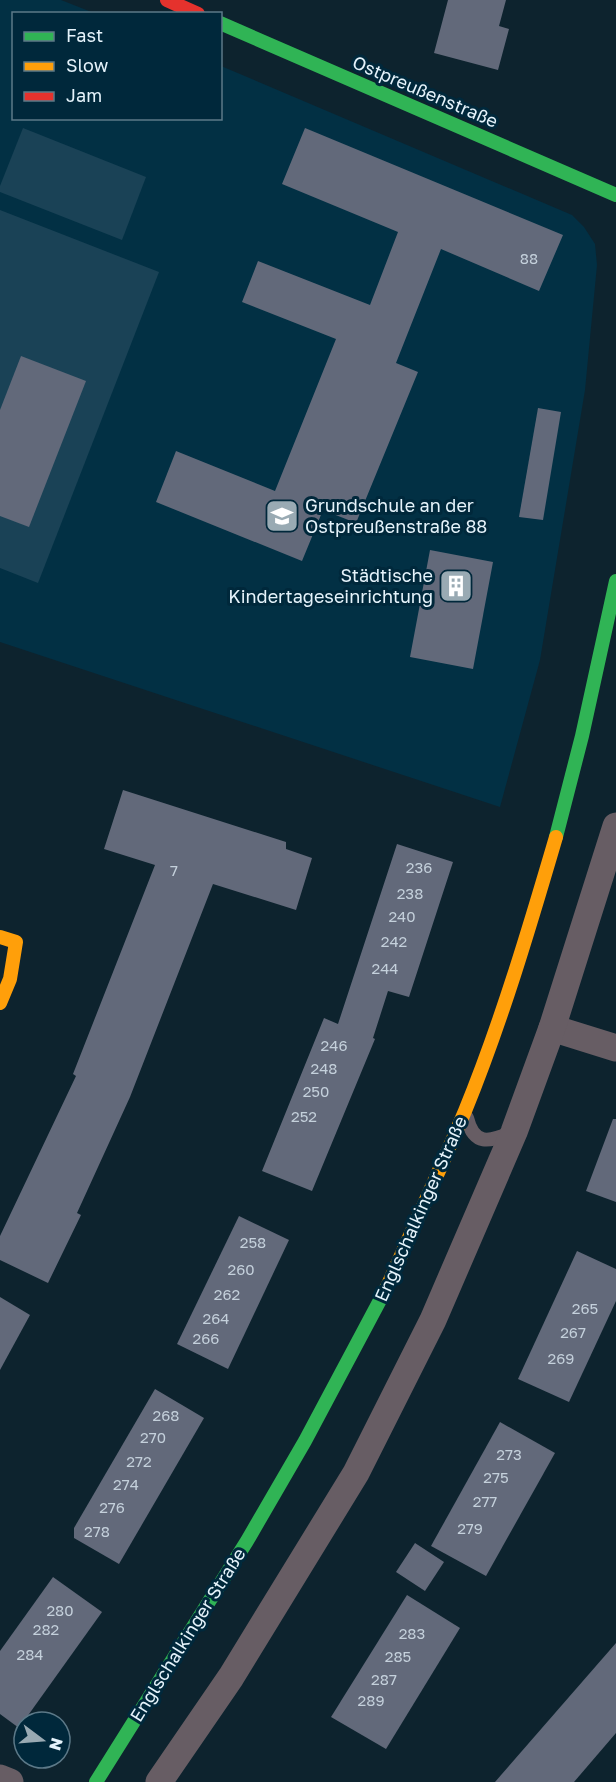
<svg xmlns="http://www.w3.org/2000/svg" width="616" height="1782" font-family="'Golos Text',sans-serif">
<style>
.built{fill:#023044}
.green{fill:#1a4256}
.building{fill:#62697a}
.lines{fill:none;stroke-linecap:round;stroke-linejoin:round}
.lane{stroke:#675d64;stroke-width:14}
.street{stroke:#675d64;stroke-width:27}
.fast{stroke:#30b455;stroke-width:14}
.slow{stroke:#ff9f0a;stroke-width:14}
.jam{stroke:#e5322d;stroke-width:14}
.labels{text-anchor:middle;stroke-width:6;stroke-linejoin:round;paint-order:stroke}
.number-label{font-size:15px;fill:#c4d0db}
.street-label{font-size:18px;fill:#e5f3fb;stroke:#00283b}
.poi-label{font-size:18px;fill:#e5f3fb;stroke:#00283b;text-anchor:start}
</style>
<rect width="100%" height="100%" fill="#0d232e"/>
<path class="built" d="M 0,0 L 61,0 L 94,13 L 14,14 L 14,118 L 220,118 L 221,66 L 572,215 L 584,227 L 595,244 L 597,265 L 585,390 L 540,660 L 500,807 L 0,642 Z"/>
<g class="green">
<path d="M 23,128 L 146,177 L 122,240 L 0,192 L 0,186 Z"/>
<path d="M 0,210 L 159,272 L 38,583 L 0,568 Z"/>
</g>
<g class="building">
<path d="M 448,0 L 506,0 L 499,26 L 509,29 L 498,70 L 434,53 Z"/>
<path d="M 305,128 L 563,235 L 539,291 L 441,249 L 396,363 L 418,372 L 356,523 L 323,510 L 302,561 L 156,502 L 176,451 L 275,491 L 336,339 L 242,302 L 258,261 L 370,305 L 398,232 L 282,184 Z"/>
<path d="M 21,356 L 86,381 L 29,527 L 0,516 L 0,410 Z"/>
<path d="M 538,408 L 561,412 L 543,520 L 519,517 Z"/>
<path d="M 430,550 L 493,562 L 473,669 L 410,657 Z"/>
<path d="M 123,790 L 286,842 L 286,849 L 312,858 L 296,910 L 213,884 L 130,1097 L 77,1213 L 81,1215 L 48,1283 L 0,1260 L 0,1236 L 76,1076 L 73,1074 L 155,865 L 104,849 Z"/>
<path d="M 397,844 L 453,862 L 409,997 L 388,991 L 373,1038 L 375,1039 L 312,1191 L 262,1171 L 324,1018 L 338,1024 Z"/>
<path d="M 613,1119 L 616,1119 L 616,1202 L 586,1191 Z"/>
<path d="M 239,1216 L 289,1240 L 228,1369 L 177,1344 Z"/>
<path d="M 577,1251 L 616,1269 L 616,1301 L 569,1402 L 518,1379 Z"/>
<path d="M 0,1297 L 30,1315 L 0,1370 Z"/>
<path d="M 155,1389 L 204,1418 L 119,1564 L 74,1538 L 74,1528 Z"/>
<path d="M 500,1422 L 555,1453 L 486,1576 L 431,1546 Z"/>
<path d="M 415,1543 L 444,1562 L 425,1591 L 396,1572 Z"/>
<path d="M 53,1577 L 102,1612 L 19,1728 L 0,1714 L 0,1651 Z"/>
<path d="M 407,1595 L 460,1628 L 386,1749 L 331,1717 Z"/>
<path d="M 616,1643 L 616,1733 L 574,1782 L 495,1782 Z"/>
</g>
<g class="lines">
<path class="lane" d="M 467,1118 C 474,1146 489,1142 511,1133"/>
<g class="street">
<path d="M 552,1028 L 616,1048"/>
<path d="M 0,1778 L 10,1782"/>
<path d="M 159,1782 L 231,1677 L 356,1473 L 433,1320 L 514,1132 L 552,1028 L 616,826"/>
</g>
<g class="fast">
<path d="M 220,23 L 616,195"/>
<path d="M 556,837 L 582,736 L 616,581"/>
<path d="M 96,1782 L 247,1541 L 305,1441 L 387,1287"/>
</g>
<g class="slow">
<path d="M 0,937 L 16,942 L 10,979 L 0,1003"/>
<path d="M 387,1287 C 413,1228 440,1170 465,1111 C 501,1023 529,929 556,837"/>
</g>
<path class="jam" d="M 167,0 L 198,14"/>
</g>
<defs>
<g id="school-square" transform="scale(1.725)"><rect x="-9" y="-9" width="18" height="18" rx="4" fill="#99aab3" stroke="#00283b"/><path d="M0-5L7-2L0 1L-7-2ZM-4 1L0 2.5L4 1V4Q0 6-4 4Z" fill="#fff"/></g>
<g id="building-square" transform="scale(1.725)"><rect x="-9" y="-9" width="18" height="18" rx="4" fill="#99aab3" stroke="#00283b"/><path d="M-4-6H4V6H1V3H-1V6H-4ZM-2.5-4.3h1.7v1.8h-1.7ZM.8-4.3h1.7v1.8H.8ZM-2.5-1h1.7V.8h-1.7ZM.8-1h1.7V.8H.8Z" fill="#fff"/></g>
</defs>
<g fill-rule="evenodd">
<use href="#school-square" x="282" y="516"/>
<use href="#building-square" x="456" y="586"/>
</g>
<g class="labels">
<g class="number-label">
<text x="529" y="264">88</text>
<text x="419" y="873">236</text>
<text x="174" y="876">7</text>
<text x="410" y="899">238</text>
<text x="402" y="922">240</text>
<text x="394" y="947">242</text>
<text x="385" y="974">244</text>
<text x="334" y="1051">246</text>
<text x="324" y="1074">248</text>
<text x="316" y="1097">250</text>
<text x="304" y="1122">252</text>
<text x="253" y="1248">258</text>
<text x="241" y="1275">260</text>
<text x="227" y="1300">262</text>
<text x="585" y="1314">265</text>
<text x="216" y="1324">264</text>
<text x="573" y="1338">267</text>
<text x="206" y="1344">266</text>
<text x="561" y="1364">269</text>
<text x="166" y="1421">268</text>
<text x="153" y="1443">270</text>
<text x="509" y="1460">273</text>
<text x="139" y="1467">272</text>
<text x="496" y="1483">275</text>
<text x="126" y="1490">274</text>
<text x="485" y="1507">277</text>
<text x="112" y="1513">276</text>
<text x="470" y="1534">279</text>
<text x="97" y="1537">278</text>
<text x="60" y="1616">280</text>
<text x="46" y="1635">282</text>
<text x="412" y="1639">283</text>
<text x="30" y="1660">284</text>
<text x="398" y="1662">285</text>
<text x="384" y="1685">287</text>
<text x="371" y="1706">289</text>
</g>
<g class="street-label">
<text transform="translate(425 92) rotate(23)" y="6">Ostpreußenstraße</text>
<text transform="translate(421 1209) rotate(-66)" y="6">Englschalkinger Straße</text>
<text transform="translate(188 1635) rotate(-58)" y="6">Englschalkinger Straße</text>
</g>
<g class="poi-label">
<text x="305" y="512">Grundschule an der<tspan x="305" dy="21">Ostpreußenstraße 88</tspan></text>
<text x="433" y="582" text-anchor="end">Städtische<tspan x="433" dy="21">Kindertageseinrichtung</tspan></text>
</g>
</g>
<rect x="12" y="12" width="210" height="108" fill="#00283b" stroke="#5c7988" stroke-width="1.5"/>
<rect x="24" y="32" width="30" height="9" fill="#30b455" stroke="#5c7988" stroke-width="1.5"/>
<text x="66" y="42" font-size="18" fill="#e5f3fb">Fast</text>
<rect x="24" y="62" width="30" height="9" fill="#ff9f0a" stroke="#5c7988" stroke-width="1.5"/>
<text x="66" y="72" font-size="18" fill="#e5f3fb">Slow</text>
<rect x="24" y="92" width="30" height="9" fill="#e5322d" stroke="#5c7988" stroke-width="1.5"/>
<text x="66" y="102" font-size="18" fill="#e5f3fb">Jam</text>
<g transform="translate(42 1740) rotate(106)"><circle r="28" fill="#00283b" stroke="#5c7988" stroke-width="1.5"/>
<path d="M0-4.5L10 22L0 15L-10 22Z" fill="#99aab3"/>
<text y="-9" font-size="16" font-weight="bold" text-anchor="middle" fill="#e5f3fb">N</text>
</g>
</svg>
